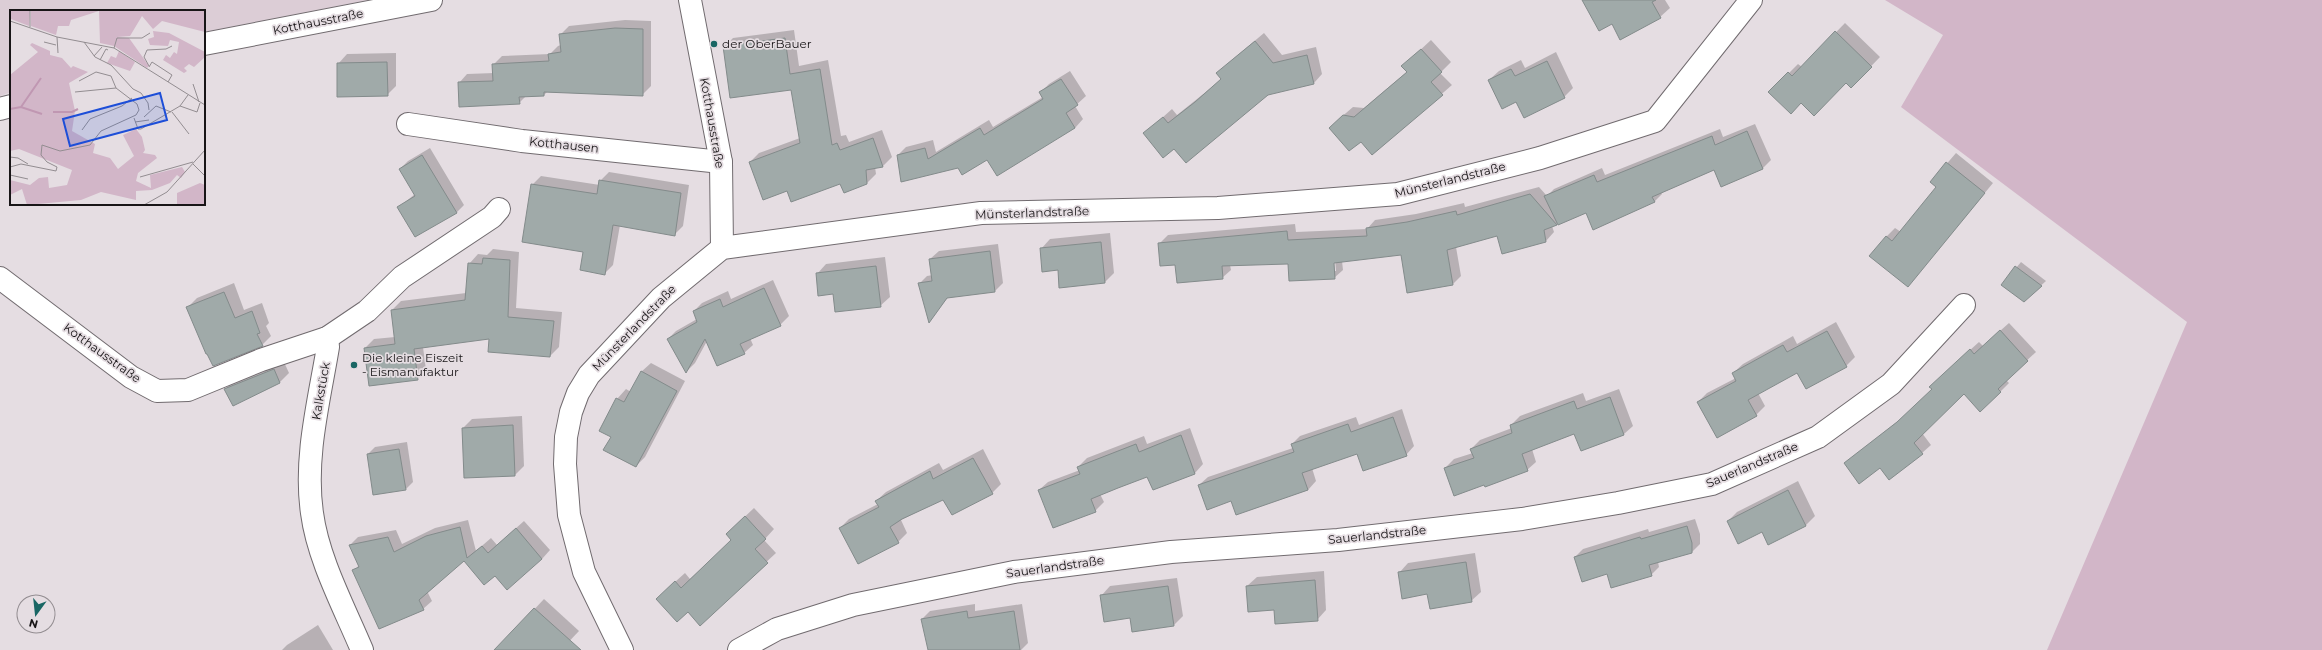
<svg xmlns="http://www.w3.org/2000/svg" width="2322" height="650" font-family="Montserrat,sans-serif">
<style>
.built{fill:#dccdd6}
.green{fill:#d2b6c8}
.shadow{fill:#0003;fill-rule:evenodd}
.building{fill:#a0aaa9;stroke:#838b8b}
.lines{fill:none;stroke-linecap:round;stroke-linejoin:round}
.minor-casing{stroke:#716b6f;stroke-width:24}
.minor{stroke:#fff;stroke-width:22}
.poi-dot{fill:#196664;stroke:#e5dde2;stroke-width:1.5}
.labels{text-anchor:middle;stroke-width:3.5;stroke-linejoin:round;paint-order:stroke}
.street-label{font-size:12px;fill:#181517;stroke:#e5dde2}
.poi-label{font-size:12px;fill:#181517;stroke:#e5dde2;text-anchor:start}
.inset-river{fill:none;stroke:#c097b2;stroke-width:2}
.inset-road{fill:none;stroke:#938d91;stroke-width:1}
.view{fill:#1d4ed8;fill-opacity:0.15;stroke:#1d4ed8;stroke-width:2}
.inset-edge{fill:none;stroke:#181517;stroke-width:2}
</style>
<rect width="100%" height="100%" fill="#e5dde2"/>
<path class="built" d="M 0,0 L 368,0 L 204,32 L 204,11 L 11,11 L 11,92 L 0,96 Z"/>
<path class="green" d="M 1885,0 L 2322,0 L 2322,650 L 2047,650 L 2187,322 L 1901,107 L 1943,35 Z"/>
<g class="shadow">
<path d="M 1588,0 L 1665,0 L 1670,8 L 1660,17 L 1612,22 Z"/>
<path d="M 625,20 L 651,21 L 651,86 L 642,95 L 547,92 L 544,95 L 526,96 L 519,103 L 459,83 L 467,74 L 494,73 L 493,65 L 502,56 L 550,54 L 558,46 L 561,45 L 560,35 L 569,26 Z"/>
<path d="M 1845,23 L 1880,57 L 1851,87 L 1846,82 L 1802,102 L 1770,92 L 1798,64 L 1802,67 Z"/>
<path d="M 794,30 L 799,66 L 828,60 L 841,136 L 846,135 L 849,142 L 882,130 L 892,157 L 883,166 L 875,167 L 876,174 L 867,183 L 841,182 L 788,190 L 750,162 L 759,153 L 800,138 L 792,89 L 724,47 L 733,38 Z"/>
<path d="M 1264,33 L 1282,55 L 1316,47 L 1322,74 L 1314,83 L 1268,94 L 1174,147 L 1144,134 L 1172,109 L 1177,115 L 1222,79 L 1226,65 Z"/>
<path d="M 1431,40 L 1451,62 L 1440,73 L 1452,85 L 1373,154 L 1339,119 L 1353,107 L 1364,108 L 1408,71 L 1403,66 Z"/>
<path d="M 1556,52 L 1573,88 L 1564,97 L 1516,101 L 1489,80 L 1499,71 L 1521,60 L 1525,68 Z"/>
<path d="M 396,53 L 396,86 L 387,95 L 338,64 L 347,54 Z"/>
<path d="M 1070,71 L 1086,96 L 1075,106 L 1083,119 L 1075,128 L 959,167 L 898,155 L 906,147 L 933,140 L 936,152 L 989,120 L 993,127 L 1043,97 L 1041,92 L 1049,84 Z"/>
<path d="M 1755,124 L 1771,160 L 1763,168 L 1722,186 L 1715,169 L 1661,192 L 1662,194 L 1654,202 L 1586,212 L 1552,226 L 1554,232 L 1546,241 L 1503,252 L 1498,235 L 1456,247 L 1461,276 L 1453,284 L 1402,254 L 1342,261 L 1343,270 L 1334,278 L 1289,262 L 1230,265 L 1231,270 L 1222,278 L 1176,264 L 1160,243 L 1168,235 L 1295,224 L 1296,232 L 1367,229 L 1375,220 L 1416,214 L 1464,203 L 1465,207 L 1539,187 L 1547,196 L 1554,189 L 1602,168 L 1605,175 L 1720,129 L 1723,137 ZM 1333,258 L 1335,258 L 1336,271 L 1334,271 Z"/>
<path d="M 430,148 L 464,205 L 457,212 L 416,235 L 399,207 L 415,194 L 400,169 L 408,161 Z"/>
<path d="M 1956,153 L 1993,183 L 1908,286 L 1886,237 L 1895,228 L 1901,232 L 1938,187 L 1931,182 Z"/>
<path d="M 609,172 L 689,185 L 683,226 L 675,234 L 620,225 L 613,265 L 604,274 L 584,251 L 532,185 L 541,176 L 600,185 L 600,181 Z"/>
<path d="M 1110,233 L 1114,273 L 1105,282 L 1058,269 L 1041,249 L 1050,239 Z"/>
<path d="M 998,244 L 1003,283 L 995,291 L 949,296 L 929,321 L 919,284 L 927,276 L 933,275 L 930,259 L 939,251 Z"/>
<path d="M 493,249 L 519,252 L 516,308 L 562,312 L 559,347 L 550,356 L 490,338 L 423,347 L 426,370 L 417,379 L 365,348 L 374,339 L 395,337 L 392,310 L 401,301 L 466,293 L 469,264 L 478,254 L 487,255 Z"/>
<path d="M 885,257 L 890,297 L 880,306 L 834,293 L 817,274 L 826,264 Z"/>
<path d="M 2021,262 L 2046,281 L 2024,301 L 2002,285 Z"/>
<path d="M 773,280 L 789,316 L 780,325 L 750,338 L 753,345 L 744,353 L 707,341 L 695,363 L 687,371 L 668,339 L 676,331 L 697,319 L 694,311 L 702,303 L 728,291 L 731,299 Z"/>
<path d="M 234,283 L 244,310 L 262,303 L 269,323 L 266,326 L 271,336 L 262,345 L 188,307 L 197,298 Z"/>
<path d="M 1836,322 L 1855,357 L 1846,366 L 1798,371 L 1758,393 L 1765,406 L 1756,415 L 1698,402 L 1707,393 L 1736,378 L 1733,373 L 1743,364 L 1793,336 L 1797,344 Z"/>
<path d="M 2009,323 L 2036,352 L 2006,380 L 2009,383 L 2000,392 L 1964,393 L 1922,433 L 1931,445 L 1922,453 L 1880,466 L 1845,463 L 1907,414 L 1933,389 L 1939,378 L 1979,342 L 1983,346 Z"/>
<path d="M 283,360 L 289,373 L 280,382 L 233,405 L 225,389 L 235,380 Z"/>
<path d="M 651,363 L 685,381 L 645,457 L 636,466 L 612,437 L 617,399 L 626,389 L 631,392 L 641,372 Z"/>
<path d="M 1619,389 L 1633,426 L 1624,434 L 1575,433 L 1532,449 L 1536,462 L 1527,470 L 1484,484 L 1445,468 L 1454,459 L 1473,453 L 1471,449 L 1480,440 L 1512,428 L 1511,425 L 1520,416 L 1583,393 L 1586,401 Z"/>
<path d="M 1402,409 L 1414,446 L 1406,455 L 1358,453 L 1312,468 L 1316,481 L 1308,490 L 1237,514 L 1232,500 L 1199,485 L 1208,477 L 1293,448 L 1292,444 L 1300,436 L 1356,417 L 1359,425 Z"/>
<path d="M 522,416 L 524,466 L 515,475 L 463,428 L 472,419 Z"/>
<path d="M 1190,428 L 1203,464 L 1195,473 L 1153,489 L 1148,476 L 1100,494 L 1104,502 L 1095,511 L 1039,490 L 1048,482 L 1080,470 L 1078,467 L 1087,458 L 1144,436 L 1147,444 Z"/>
<path d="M 407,442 L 413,482 L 406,489 L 368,454 L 375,447 Z"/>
<path d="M 983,449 L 1001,484 L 992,493 L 944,498 L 901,520 L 907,533 L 898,542 L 840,528 L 849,519 L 878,504 L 876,501 L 886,492 L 939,463 L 943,470 Z"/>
<path d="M 1798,481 L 1815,516 L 1806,525 L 1768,544 L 1762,531 L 1728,521 L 1737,512 Z"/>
<path d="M 754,508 L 774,529 L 764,540 L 776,553 L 700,624 L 666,590 L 685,573 L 690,579 L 733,540 L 736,525 Z"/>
<path d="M 1695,519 L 1700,534 L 1700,544 L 1692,552 L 1658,562 L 1659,567 L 1651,575 L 1607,572 L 1575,557 L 1583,549 L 1648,529 L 1649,532 Z"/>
<path d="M 468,520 L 476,551 L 491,538 L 497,545 L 524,521 L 550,550 L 542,559 L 495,575 L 464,560 L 427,591 L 432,601 L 423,609 L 354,571 L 359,565 L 350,545 L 358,537 L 396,530 L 402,544 L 435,528 Z"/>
<path d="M 1475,553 L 1481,592 L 1471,601 L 1428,593 L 1399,573 L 1408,563 Z"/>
<path d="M 1324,571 L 1326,610 L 1317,620 L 1275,608 L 1247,586 L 1257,577 Z"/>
<path d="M 1177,578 L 1183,616 L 1174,625 L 1130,617 L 1101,596 L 1110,586 Z"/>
<path d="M 544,599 L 579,631 L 561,650 L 496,650 Z"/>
<path d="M 975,604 L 975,611 L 1022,604 L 1028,643 L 1021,650 L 951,650 L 922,619 L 930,611 Z"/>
<path d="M 318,625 L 333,650 L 282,650 L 287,645 Z"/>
</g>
<g class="building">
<path d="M 1582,0 L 1656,0 L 1652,2 L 1661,18 L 1620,40 L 1612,24 L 1599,31 Z"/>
<path d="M 615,28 L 643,29 L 643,96 L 544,92 L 544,96 L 519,97 L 520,104 L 459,107 L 458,82 L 493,81 L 492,64 L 549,61 L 548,54 L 561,52 L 559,34 Z"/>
<path d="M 1835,31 L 1872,67 L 1851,88 L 1846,83 L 1814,116 L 1801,103 L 1791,114 L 1768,92 L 1788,72 L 1792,76 Z"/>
<path d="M 785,38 L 790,74 L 820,69 L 832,145 L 837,143 L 840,150 L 873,138 L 883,167 L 866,170 L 867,184 L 844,193 L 840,184 L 791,202 L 787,191 L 763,200 L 749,162 L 800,143 L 791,90 L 730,98 L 723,46 Z"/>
<path d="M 1255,41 L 1273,63 L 1307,55 L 1314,84 L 1268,95 L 1186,163 L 1174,149 L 1163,158 L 1143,133 L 1163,117 L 1168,123 L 1195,102 L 1221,79 L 1216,73 Z"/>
<path d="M 1421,49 L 1442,72 L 1431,82 L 1443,95 L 1372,155 L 1361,142 L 1349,151 L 1329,128 L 1343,115 L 1354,117 L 1381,94 L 1407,72 L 1401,66 Z"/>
<path d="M 1547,61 L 1565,98 L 1524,118 L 1516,102 L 1502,109 L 1488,80 L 1511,69 L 1515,76 Z"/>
<path d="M 387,62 L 388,96 L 337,97 L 337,63 Z"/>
<path d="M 1061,79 L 1078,105 L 1066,113 L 1075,128 L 997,176 L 987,160 L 962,175 L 958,168 L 901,182 L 897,155 L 925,148 L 928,159 L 980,128 L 984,135 L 1043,99 L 1039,92 Z"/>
<path d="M 1747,131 L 1763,169 L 1721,187 L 1714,170 L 1652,197 L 1655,202 L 1593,230 L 1586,213 L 1558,225 L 1544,196 L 1594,175 L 1597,182 L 1712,136 L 1715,145 Z"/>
<path d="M 422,155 L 457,213 L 415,237 L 397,207 L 415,196 L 399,169 Z"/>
<path d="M 1946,162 L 1985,193 L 1908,287 L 1869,256 L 1886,236 L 1892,241 L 1936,187 L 1930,182 Z"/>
<path d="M 599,180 L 681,193 L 675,236 L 613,225 L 605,275 L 580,270 L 583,252 L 522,242 L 531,184 L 597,194 Z"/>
<path d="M 1530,194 L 1557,225 L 1544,230 L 1546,242 L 1502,254 L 1497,236 L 1447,250 L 1453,285 L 1407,293 L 1401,255 L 1334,263 L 1335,279 L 1289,281 L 1288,264 L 1222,266 L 1223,279 L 1177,283 L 1175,265 L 1160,266 L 1158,243 L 1287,231 L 1288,240 L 1367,236 L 1366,228 L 1407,222 L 1456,211 L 1457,215 Z"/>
<path d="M 1101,242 L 1105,283 L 1059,288 L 1058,270 L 1042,272 L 1040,248 Z"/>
<path d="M 990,251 L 995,292 L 947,298 L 929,323 L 918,283 L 932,281 L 929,259 Z"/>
<path d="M 483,258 L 510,260 L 508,317 L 554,321 L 550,357 L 488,352 L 489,339 L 414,349 L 418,380 L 369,386 L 364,348 L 395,344 L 391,310 L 465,300 L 468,263 L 482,264 Z"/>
<path d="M 876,266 L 881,307 L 835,312 L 833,294 L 818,296 L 816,273 Z"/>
<path d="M 2015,266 L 2042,286 L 2024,302 L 2001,285 Z"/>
<path d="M 764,288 L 781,326 L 740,344 L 745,354 L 717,366 L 705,339 L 686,373 L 667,339 L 697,322 L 693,311 L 720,299 L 723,307 Z"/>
<path d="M 224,292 L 235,318 L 252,311 L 260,333 L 257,334 L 263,346 L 213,366 L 207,354 L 206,354 L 186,307 Z"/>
<path d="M 2000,330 L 2028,361 L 1998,389 L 2001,392 L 1980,412 L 1964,394 L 1914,443 L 1923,454 L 1889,480 L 1880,468 L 1859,484 L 1844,463 L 1897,422 L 1932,389 L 1929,387 L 1970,349 L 1974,354 Z"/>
<path d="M 1827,331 L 1847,367 L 1806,389 L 1797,373 L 1748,400 L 1757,416 L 1717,438 L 1697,402 L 1736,381 L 1732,373 L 1783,345 L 1787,352 Z"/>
<path d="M 274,369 L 280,383 L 233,406 L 224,389 Z"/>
<path d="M 641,371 L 677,391 L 636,467 L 603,450 L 611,437 L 599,431 L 616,398 L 624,402 Z"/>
<path d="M 1610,397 L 1624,435 L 1581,451 L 1574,434 L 1522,454 L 1528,471 L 1485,487 L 1484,485 L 1454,496 L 1444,468 L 1474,458 L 1470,449 L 1512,433 L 1510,425 L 1574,401 L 1577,409 Z"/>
<path d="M 1393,417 L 1407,456 L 1363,471 L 1357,454 L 1302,473 L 1308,490 L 1236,515 L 1231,501 L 1207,510 L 1198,485 L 1294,452 L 1291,444 L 1348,424 L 1351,432 Z"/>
<path d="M 513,425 L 515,476 L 464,478 L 462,428 Z"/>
<path d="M 1181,435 L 1195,474 L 1153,490 L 1147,477 L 1118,488 L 1091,499 L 1096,512 L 1053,528 L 1038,490 L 1080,474 L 1077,467 L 1136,444 L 1139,452 Z"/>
<path d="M 399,449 L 406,490 L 373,495 L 367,454 Z"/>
<path d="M 973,458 L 993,494 L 952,515 L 943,500 L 902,519 L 890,527 L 899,543 L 858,564 L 839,528 L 879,507 L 875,501 L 930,471 L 933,479 Z"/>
<path d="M 1788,490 L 1806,526 L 1768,545 L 1762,532 L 1738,544 L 1727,521 Z"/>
<path d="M 745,516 L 766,539 L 755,549 L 768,563 L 700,626 L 688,612 L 677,622 L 656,599 L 675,581 L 681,588 L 731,540 L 726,534 Z"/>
<path d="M 1687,526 L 1692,543 L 1692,553 L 1649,565 L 1652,576 L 1611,588 L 1607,574 L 1582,582 L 1574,557 L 1640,537 L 1641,539 Z"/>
<path d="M 460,527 L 467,558 L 482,546 L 488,553 L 516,528 L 542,559 L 507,590 L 495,576 L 484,585 L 464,561 L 419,600 L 424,610 L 379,629 L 352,570 L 359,567 L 349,545 L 388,537 L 394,552 L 426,536 Z"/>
<path d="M 1466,562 L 1472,602 L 1430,609 L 1427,594 L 1402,599 L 1398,572 Z"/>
<path d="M 1315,580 L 1318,621 L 1275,624 L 1274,610 L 1248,612 L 1246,586 Z"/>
<path d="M 1168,586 L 1174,626 L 1132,632 L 1130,618 L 1104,622 L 1100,595 Z"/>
<path d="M 534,608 L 581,650 L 494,650 Z"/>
<path d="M 967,611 L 968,618 L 1014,611 L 1020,650 L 928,650 L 921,619 Z"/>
</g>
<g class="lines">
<g class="minor-casing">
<g id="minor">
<path d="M 690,0 L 721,162 L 722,248"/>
<path d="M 204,44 L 431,0"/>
<path d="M 0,109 L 11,106"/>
<path d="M 408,124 L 522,141 L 721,162"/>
<path d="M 0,278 L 131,377 L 157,391 L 188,390 L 261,360 L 327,338 L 367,311 L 402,277 L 492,217 L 499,209"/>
<path d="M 327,338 L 328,347 C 319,401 304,458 312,513 C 318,559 344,607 362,650"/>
<path d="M 622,650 L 584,572 L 569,515 L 565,464 L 566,437 L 571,412 L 578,393 L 589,375 L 661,298 L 722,248 L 981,213 L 1218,208 L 1398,194 L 1540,158 L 1655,121 L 1751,0"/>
<path d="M 739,650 L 777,629 L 853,605 L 1014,572 L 1171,552 L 1338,540 L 1522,519 L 1618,503 L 1712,484 L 1818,437 L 1891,384 L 1964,305"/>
</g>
</g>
<use href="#minor" class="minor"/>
</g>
<g class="poi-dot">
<circle cx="714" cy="44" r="4"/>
<circle cx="354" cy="365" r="4"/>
</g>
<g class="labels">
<g class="street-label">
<text transform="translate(318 22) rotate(-11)" y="4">Kotthausstraße</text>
<text transform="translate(712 123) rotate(80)" y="4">Kotthausstraße</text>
<text transform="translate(564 145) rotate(6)" y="4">Kotthausen</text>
<text transform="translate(1450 180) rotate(-14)" y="4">Münsterlandstraße</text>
<text transform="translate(1032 213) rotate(-2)" y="4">Münsterlandstraße</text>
<text transform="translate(634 328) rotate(-46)" y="4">Münsterlandstraße</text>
<text transform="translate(102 353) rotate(36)" y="4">Kotthausstraße</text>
<text transform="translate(321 391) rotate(-80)" y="4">Kalkstück</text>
<text transform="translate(1752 465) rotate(-23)" y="4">Sauerlandstraße</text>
<text transform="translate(1377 535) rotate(-6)" y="4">Sauerlandstraße</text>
<text transform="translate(1055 567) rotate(-8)" y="4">Sauerlandstraße</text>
</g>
<g class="poi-label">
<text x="722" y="48">der OberBauer</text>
<text x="362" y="362">Die kleine Eiszeit<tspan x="362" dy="14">- Eismanufaktur</tspan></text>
</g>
</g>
<g transform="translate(10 10)">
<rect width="195" height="195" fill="#e5dde2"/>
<path d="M 0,0 L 20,0 L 19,16 L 1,9 ZM 21,0 L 195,0 L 195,22 L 152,11 L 143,19 L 132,6 L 120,26 L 107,27 L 119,28 L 139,56 L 137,58 L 104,36 L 90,33 L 89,1 L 61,10 L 59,16 L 48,16 L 46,25 L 21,16 ZM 143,21 L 159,23 L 195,42 L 195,47 L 184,57 L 179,54 L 174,58 L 177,61 L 174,63 L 153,50 L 156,45 L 160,48 L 164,42 L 167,44 L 169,32 L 160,30 L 158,36 L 140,35 L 138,29 L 144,27 ZM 22,33 L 40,41 L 40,45 L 52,48 L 61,58 L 63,56 L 78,62 L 59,73 L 65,101 L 62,121 L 85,134 L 83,143 L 100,148 L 108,159 L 124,146 L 113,125 L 126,119 L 132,127 L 135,140 L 133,143 L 145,145 L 147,148 L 128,163 L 126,171 L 141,178 L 140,165 L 172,157 L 175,162 L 171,168 L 167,165 L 160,173 L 142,180 L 126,181 L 126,190 L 91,182 L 71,190 L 17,195 L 12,179 L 0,185 L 0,170 L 20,175 L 29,168 L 38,167 L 39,178 L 57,175 L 62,160 L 9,139 L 0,141 L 0,65 L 28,42 L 20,35 ZM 109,41 L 125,52 L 120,61 L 97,53 L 101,46 L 106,48 ZM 190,173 L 195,175 L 195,195 L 167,195 L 167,183 Z" fill="#d2b6c8"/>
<path class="inset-river" d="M 11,97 L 31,68M 0,99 L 11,97 L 32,104M 43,102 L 62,102 L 68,99"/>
<path class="inset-road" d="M 0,11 L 47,27 L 104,38 L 195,95M 20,17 L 20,0M 47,27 L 48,43M 34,32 L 46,35M 74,32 L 85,47 L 101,55 L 123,79 L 131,83 L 138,93 L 139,100M 104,38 L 107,28 L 132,28 L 140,23M 84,46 L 92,37M 90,50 L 96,39 L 98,40M 139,56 L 134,47 L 137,40 L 156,39 L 162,36M 139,57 L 142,52 L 162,65 L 158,72M 183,74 L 189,92M 65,82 L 106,78M 170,96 L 187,102 L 190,93M 162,102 L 179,124M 134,107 L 146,96 L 161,102M 124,108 L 128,119 L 131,119 L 170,96 L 178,85M 125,112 L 139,110M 72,120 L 80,109 L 112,96 L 122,88M 0,147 L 8,148 L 18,154M 183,154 L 194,165M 0,157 L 11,154 L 46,161 L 47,157 L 37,152 L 31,145 L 32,135 L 50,141 L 80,135 L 91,121 L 126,105 L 129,100 L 127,94 L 106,78 L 101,66 L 86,62 L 69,71M 0,165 L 18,169M 130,167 L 183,152M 134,195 L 157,182 L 195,140"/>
<path class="view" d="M 150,83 L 157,110 L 60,136 L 53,109 Z"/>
<rect width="195" height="195" class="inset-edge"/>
</g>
<g transform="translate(36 614) rotate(195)"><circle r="19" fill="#e5dde2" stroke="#938d91"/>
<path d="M0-3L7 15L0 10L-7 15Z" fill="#196664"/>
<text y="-6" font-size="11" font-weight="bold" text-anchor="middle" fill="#181517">N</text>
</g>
</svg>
